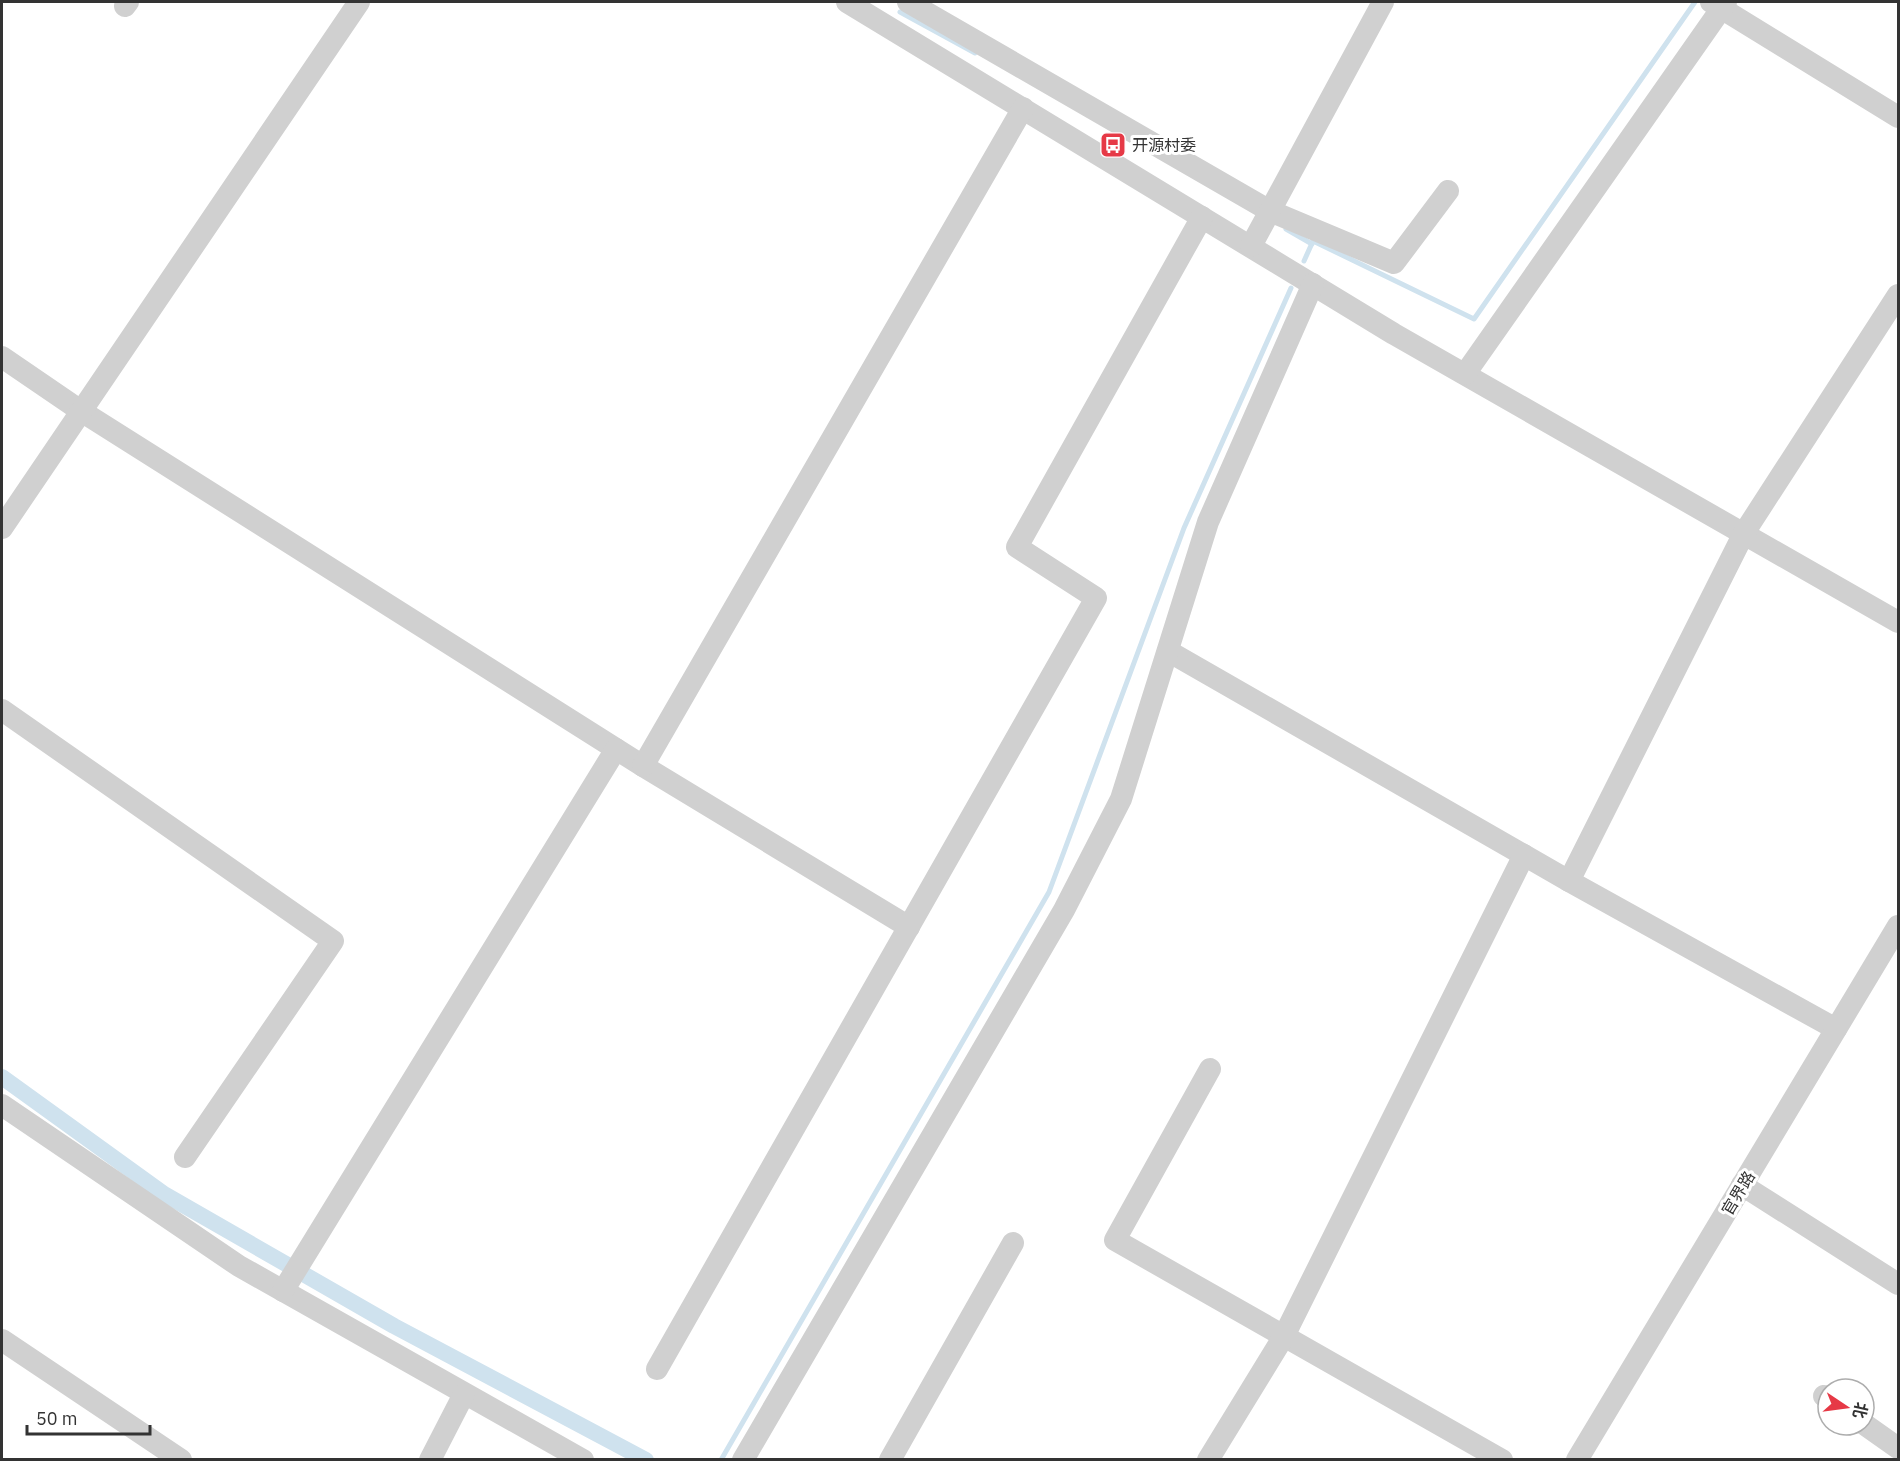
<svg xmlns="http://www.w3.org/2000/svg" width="1900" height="1461" font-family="'IBM Plex Sans','Noto Sans SC',sans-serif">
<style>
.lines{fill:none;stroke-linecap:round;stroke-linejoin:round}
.stream{stroke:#cfe2ee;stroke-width:5}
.canal{stroke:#cfe2ee;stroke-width:16}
.minor{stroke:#d0d0d0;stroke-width:22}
.labels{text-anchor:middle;stroke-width:6;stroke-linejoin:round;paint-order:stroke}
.poi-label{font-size:16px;fill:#333;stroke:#fff;text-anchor:start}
.street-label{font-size:16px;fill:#333;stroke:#fff}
</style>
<rect width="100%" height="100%" fill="#fff"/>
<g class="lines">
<g class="stream">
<path d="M 900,12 L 975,53"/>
<path d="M 1286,229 L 1312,244"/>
<path d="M 1304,261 L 1313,241 L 1474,319 L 1695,2"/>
<path d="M 721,1460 L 1049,892 L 1184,528 L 1291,288"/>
</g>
<path class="canal" d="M 2,1077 L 164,1194 L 394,1326 L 646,1460"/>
<g class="minor">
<path d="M 847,2 L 1394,334 L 1898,622"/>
<path d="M 908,2 L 1270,211 L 1394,263 L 1448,191"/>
<path d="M 1711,2 L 1898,117"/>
<path d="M 125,6 L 128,2"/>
<path d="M 1251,246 L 1383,2"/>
<path d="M 2,357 L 81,411 L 643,766 L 909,927"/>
<path d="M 1465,374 L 1726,2"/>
<path d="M 2,528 L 359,2"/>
<path d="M 1168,651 L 1569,881 L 1836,1029"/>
<path d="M 2,710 L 333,941 L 185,1157"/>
<path d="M 643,766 L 1023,108"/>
<path d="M 1569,881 L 1744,533 L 1898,295"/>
<path d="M 1210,1069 L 1115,1240 L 1502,1460"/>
<path d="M 2,1105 L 239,1266 L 583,1460"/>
<path d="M 1742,1185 L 1898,1284"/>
<path d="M 283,1291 L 616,749"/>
<path d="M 2,1340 L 181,1460"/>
<path d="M 657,1369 L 1096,598 L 1017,547 L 1202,217"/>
<path d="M 1824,1396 L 1828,1399"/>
<path d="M 1864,1424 L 1898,1448"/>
<path d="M 430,1460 L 464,1394"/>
<path d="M 743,1460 L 1064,910 L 1121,799 L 1208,522 L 1313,284"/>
<path d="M 890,1460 L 1013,1243"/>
<path d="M 1208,1460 L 1284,1336 L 1524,855"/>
<path d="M 1577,1460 L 1898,926"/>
</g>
</g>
<defs>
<g id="bus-square" transform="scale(1.35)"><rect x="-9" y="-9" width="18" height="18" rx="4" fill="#e63946" stroke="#fff"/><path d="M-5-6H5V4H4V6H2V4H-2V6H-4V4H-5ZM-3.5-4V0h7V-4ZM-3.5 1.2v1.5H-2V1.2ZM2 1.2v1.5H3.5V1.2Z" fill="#fff"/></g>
</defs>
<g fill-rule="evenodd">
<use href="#bus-square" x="1113" y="145"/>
</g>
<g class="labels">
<g class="poi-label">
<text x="1132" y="151">开源村委</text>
</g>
<g class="street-label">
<text transform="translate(1738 1193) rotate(-59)" y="6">官界路</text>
</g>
</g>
<rect width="1900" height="1461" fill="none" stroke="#333333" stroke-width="6"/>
<g transform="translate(1846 1407) rotate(103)"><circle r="28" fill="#ffffff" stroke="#adadad" stroke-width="1.5"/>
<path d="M0-4.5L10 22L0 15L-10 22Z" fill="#e63946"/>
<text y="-9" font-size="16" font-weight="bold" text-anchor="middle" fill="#333333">北</text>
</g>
<path d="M27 1425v9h123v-9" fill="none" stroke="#333333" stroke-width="3"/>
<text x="36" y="1425" font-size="18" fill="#333333" stroke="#ffffff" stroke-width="4.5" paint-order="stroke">50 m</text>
</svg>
